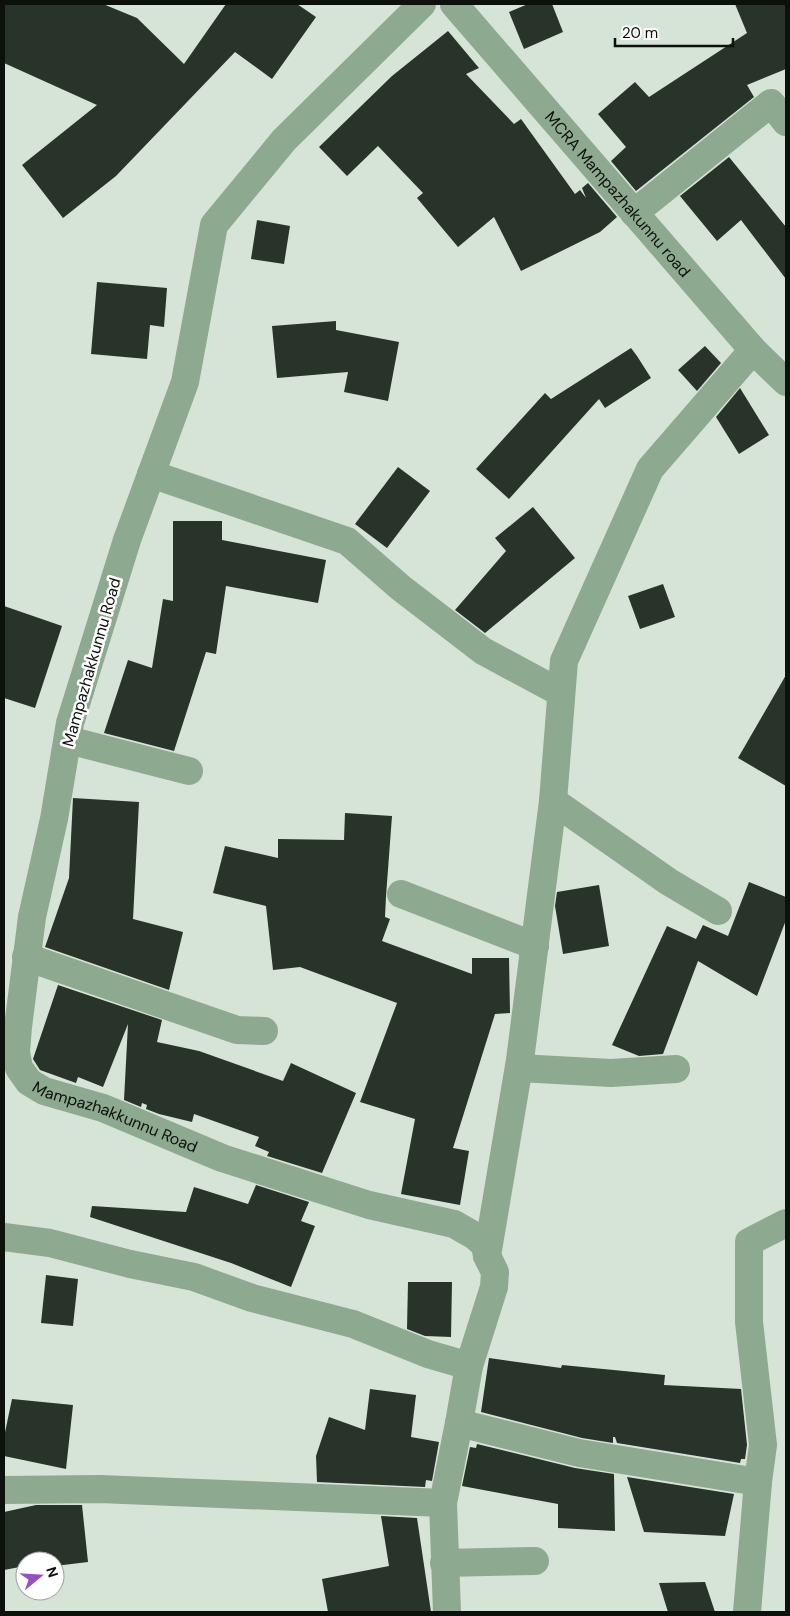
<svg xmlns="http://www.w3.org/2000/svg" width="790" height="1616" font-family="'DM Sans',sans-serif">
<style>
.building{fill:#283329}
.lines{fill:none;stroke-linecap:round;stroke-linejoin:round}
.minor{stroke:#8da990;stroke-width:28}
.labels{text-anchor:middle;stroke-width:5;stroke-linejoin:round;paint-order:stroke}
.street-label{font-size:16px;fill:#0c110c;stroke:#fff}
</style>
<rect width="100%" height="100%" fill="#d6e4d7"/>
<g class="building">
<path d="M 4,4 L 103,4 L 137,18 L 184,64 L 226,4 L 297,4 L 316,17 L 272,79 L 235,52 L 116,176 L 63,218 L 22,165 L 97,105 L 4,63 Z"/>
<path d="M 528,4 L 552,4 L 563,32 L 524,49 L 509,12 Z"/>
<path d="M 735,4 L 786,4 L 786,69 L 747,85 L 754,97 L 636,191 L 611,161 L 626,147 L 598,114 L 635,82 L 649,97 L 747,33 Z"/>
<path d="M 448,31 L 479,68 L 466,74 L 514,124 L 521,119 L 575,194 L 580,190 L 586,198 L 582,188 L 588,183 L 617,217 L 600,232 L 521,271 L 494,217 L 458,247 L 417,198 L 423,193 L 378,146 L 347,176 L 319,147 L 392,76 Z"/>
<path d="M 729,157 L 786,227 L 786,279 L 741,220 L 717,241 L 680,196 Z"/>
<path d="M 257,220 L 290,226 L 284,264 L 251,259 Z"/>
<path d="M 97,282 L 167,288 L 164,327 L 150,325 L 147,359 L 91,354 Z"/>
<path d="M 336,321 L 336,330 L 399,342 L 388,401 L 344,392 L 348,372 L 277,378 L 272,326 Z"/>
<path d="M 705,346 L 721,363 L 697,391 L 678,370 Z"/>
<path d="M 631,348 L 637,356 L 651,378 L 605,408 L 599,399 L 509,499 L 476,469 L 545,393 L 551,399 Z"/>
<path d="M 740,388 L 769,435 L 739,454 L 716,417 Z"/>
<path d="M 398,467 L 430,491 L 387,548 L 355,524 Z"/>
<path d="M 533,507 L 575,558 L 485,633 L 455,610 L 506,551 L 495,538 Z"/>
<path d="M 173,521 L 222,521 L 222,540 L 326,560 L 318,603 L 226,586 L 216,654 L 206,652 L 174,751 L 104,733 L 128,660 L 152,668 L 163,599 L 173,601 Z"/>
<path d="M 663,584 L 675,617 L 640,629 L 628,596 Z"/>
<path d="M 4,606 L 62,626 L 35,708 L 4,698 Z"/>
<path d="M 786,675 L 786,786 L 738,758 Z"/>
<path d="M 73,798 L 139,802 L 133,919 L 183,932 L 169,990 L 45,947 L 69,878 Z"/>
<path d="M 345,813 L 392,816 L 386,896 L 385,917 L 390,919 L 382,941 L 472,974 L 472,958 L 509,958 L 510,1013 L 495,1014 L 453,1148 L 469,1151 L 460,1205 L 401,1194 L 415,1119 L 360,1102 L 397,1003 L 300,967 L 273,970 L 266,906 L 213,893 L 225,846 L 278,858 L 278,839 L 344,840 Z"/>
<path d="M 749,882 L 786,897 L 786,920 L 757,996 L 698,961 L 663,1054 L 639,1056 L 612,1045 L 667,926 L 696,939 L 703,925 L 728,936 Z"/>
<path d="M 599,885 L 609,946 L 563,954 L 555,906 L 557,892 Z"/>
<path d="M 58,985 L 162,1020 L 157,1042 L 199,1051 L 283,1081 L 291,1063 L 356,1093 L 322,1173 L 267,1156 L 269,1152 L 255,1146 L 259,1137 L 194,1114 L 192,1122 L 159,1114 L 146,1109 L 147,1105 L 142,1103 L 141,1107 L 124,1100 L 128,1024 L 103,1087 L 78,1077 L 76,1083 L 40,1070 L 33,1059 Z"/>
<path d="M 256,1185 L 309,1202 L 301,1221 L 315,1226 L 291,1287 L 231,1263 L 90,1217 L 92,1206 L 186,1212 L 194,1187 L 248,1204 Z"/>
<path d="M 46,1275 L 78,1279 L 73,1326 L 41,1323 Z"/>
<path d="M 408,1282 L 452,1282 L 451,1337 L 425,1336 L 407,1329 Z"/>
<path d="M 489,1358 L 561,1368 L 562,1365 L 665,1375 L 664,1385 L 741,1389 L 747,1445 L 745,1459 L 741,1459 L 740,1463 L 617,1443 L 615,1437 L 613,1437 L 613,1443 L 582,1438 L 481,1412 Z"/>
<path d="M 370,1389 L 416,1395 L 411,1437 L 439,1442 L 432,1481 L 426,1480 L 425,1487 L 317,1482 L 316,1456 L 329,1417 L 365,1430 Z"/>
<path d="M 12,1399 L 73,1405 L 66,1469 L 4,1456 L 4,1437 Z"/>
<path d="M 477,1444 L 575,1468 L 614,1474 L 615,1531 L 558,1528 L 558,1504 L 462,1486 L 470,1447 L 476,1448 Z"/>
<path d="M 627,1477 L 734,1494 L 725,1536 L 644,1532 Z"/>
<path d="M 36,1505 L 82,1505 L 88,1562 L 55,1566 L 55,1560 L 25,1561 L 25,1566 L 4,1570 L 4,1512 Z"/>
<path d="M 381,1516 L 417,1518 L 431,1612 L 328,1612 L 322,1579 L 389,1566 Z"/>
<path d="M 705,1582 L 715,1612 L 668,1612 L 659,1583 Z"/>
</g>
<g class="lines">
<g class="minor">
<path id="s1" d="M 422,4 L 284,140 L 214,225 L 185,382 L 127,540 L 70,723 L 54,819 L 32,917 L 18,1027 L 16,1052 L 19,1068 L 29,1082 L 44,1091 L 103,1108 L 222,1158 L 369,1205 L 454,1224 L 475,1236 L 485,1245 L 487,1256 L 495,1272 L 494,1287 L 469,1366 L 459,1423 L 443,1503 L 447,1612"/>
<path id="s2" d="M 454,4 L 753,350 L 786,382"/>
<path d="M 634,213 L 771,103 L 786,122"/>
<path d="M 151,474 L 347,541 L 401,588 L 483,651 L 561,693"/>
<path d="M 68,740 L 189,771"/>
<path d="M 553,801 L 669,882 L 718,911"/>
<path d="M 401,894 L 535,946"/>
<path d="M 26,957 L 237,1030 L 264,1031"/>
<path d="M 519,1068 L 611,1073 L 676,1069"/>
<path d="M 4,1237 L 50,1243 L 130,1264 L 194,1277 L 252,1298 L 353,1324 L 428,1354 L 469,1366"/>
<path d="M 487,1256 L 520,1060 L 553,801 L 564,661 L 650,469 L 753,350"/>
<path d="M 459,1423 L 579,1453 L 758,1482"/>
<path d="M 4,1490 L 100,1489 L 443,1503"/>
<path d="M 444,1563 L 535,1561"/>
<path d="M 747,1612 L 758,1482 L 763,1445 L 749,1322 L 749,1242 L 786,1223"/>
</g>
</g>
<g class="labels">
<g class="street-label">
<text dy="6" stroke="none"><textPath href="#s2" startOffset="251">MCRA Mampazhakunnu road</textPath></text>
<text transform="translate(91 662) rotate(-74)" y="6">Mampazhakkunnu Road</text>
<text dy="6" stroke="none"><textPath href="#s1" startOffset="1284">Mampazhakkunnu Road</textPath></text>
</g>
</g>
<rect width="790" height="1616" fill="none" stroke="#0c110c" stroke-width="10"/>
<g transform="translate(40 1576) rotate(72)"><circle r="24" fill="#ffffff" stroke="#9ea09e"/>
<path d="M0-4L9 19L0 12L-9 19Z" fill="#9750c3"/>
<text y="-8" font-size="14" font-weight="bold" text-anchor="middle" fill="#0c110c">N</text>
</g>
<path d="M615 38v8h118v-8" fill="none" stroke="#0c110c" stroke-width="2.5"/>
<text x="622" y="38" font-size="15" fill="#0c110c" stroke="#ffffff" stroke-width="4" paint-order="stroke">20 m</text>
</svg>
